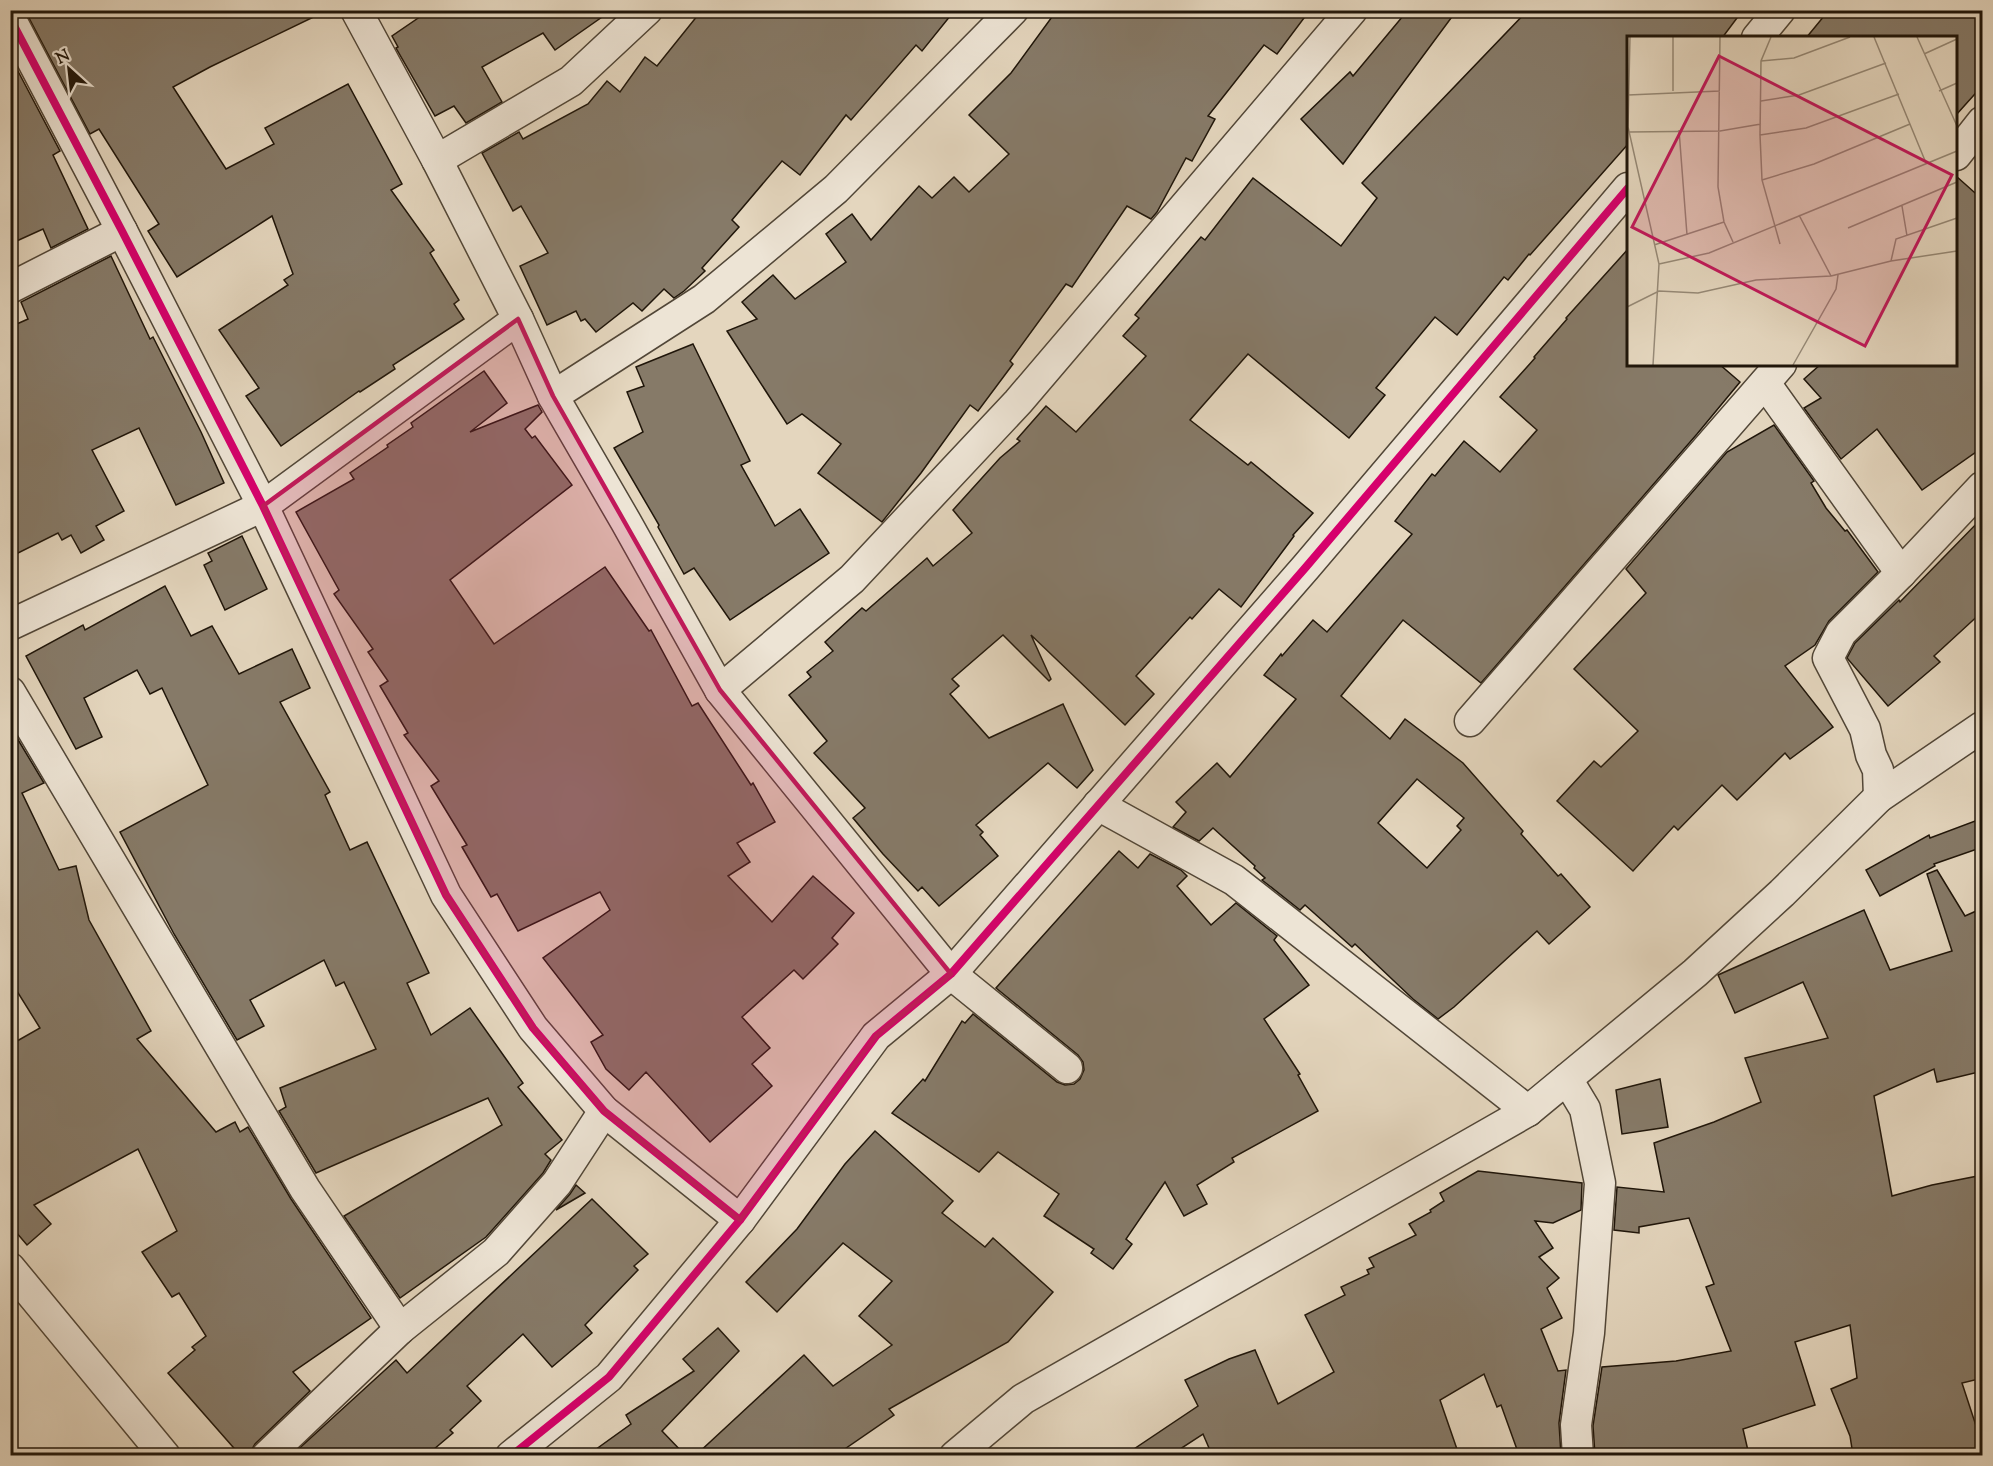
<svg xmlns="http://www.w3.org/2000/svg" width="1993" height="1466" font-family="'Sorts Mill Goudy',serif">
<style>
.building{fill:#867a68;stroke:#20160a;stroke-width:1.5;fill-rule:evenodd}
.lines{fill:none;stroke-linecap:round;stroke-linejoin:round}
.street-casing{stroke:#514637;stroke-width:33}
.street{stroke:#ede4d5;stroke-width:30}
.cycleway-casing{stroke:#ede4d5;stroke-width:11}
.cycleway{stroke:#d6006c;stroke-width:8}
.marked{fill:#c2185b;fill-opacity:0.2;stroke:#c2185b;stroke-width:4.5;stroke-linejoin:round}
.inset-road{fill:none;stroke:#968976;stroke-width:1.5}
.view{fill:#c2185b;fill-opacity:0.15;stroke:#c2185b;stroke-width:3}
.inset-edge{fill:none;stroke:#20160a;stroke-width:3}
</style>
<rect width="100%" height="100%" fill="#e4d6be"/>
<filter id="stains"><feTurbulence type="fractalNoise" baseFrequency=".00333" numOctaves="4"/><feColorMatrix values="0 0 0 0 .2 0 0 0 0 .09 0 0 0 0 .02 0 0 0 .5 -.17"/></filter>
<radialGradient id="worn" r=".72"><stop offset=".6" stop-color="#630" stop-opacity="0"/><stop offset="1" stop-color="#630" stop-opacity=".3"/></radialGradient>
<g class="building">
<path d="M 38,10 L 328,10 L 210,67 L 173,87 L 226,169 L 274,144 L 265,128 L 348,84 L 402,184 L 391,190 L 434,250 L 430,253 L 459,300 L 454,304 L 464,319 L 393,365 L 395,369 L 360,392 L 359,391 L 281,446 L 246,396 L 259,388 L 219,330 L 288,285 L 284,280 L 293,274 L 272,216 L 177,277 L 148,231 L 159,224 L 99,129 L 90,134 L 28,16 Z"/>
<path d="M 430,10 L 612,10 L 555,50 L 543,33 L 482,67 L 502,102 L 466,123 L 454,106 L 435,116 L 396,48 L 398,47 L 392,36 Z"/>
<path d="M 702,10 L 955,10 L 922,51 L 916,45 L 851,120 L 846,115 L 800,175 L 782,161 L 732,220 L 739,227 L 702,268 L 705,271 L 684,291 L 674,298 L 664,289 L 642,311 L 633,303 L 596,332 L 585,319 L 581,321 L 576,311 L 547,325 L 520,266 L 548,253 L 521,206 L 513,211 L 482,153 L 519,132 L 523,139 L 588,104 L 607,81 L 620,92 L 645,57 L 657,66 Z"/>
<path d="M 1057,10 L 1310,10 L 1277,54 L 1264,45 L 1208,116 L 1215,119 L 1192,161 L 1186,158 L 1157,212 L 1151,219 L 1127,206 L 1072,287 L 1066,284 L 1010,361 L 1013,364 L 978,411 L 970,405 L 921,473 L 882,522 L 818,473 L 841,444 L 802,414 L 787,424 L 727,331 L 757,319 L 742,302 L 773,275 L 795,299 L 846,262 L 826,234 L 852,214 L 871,240 L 919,186 L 932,198 L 954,177 L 969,192 L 1009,154 L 969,115 L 1011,73 Z"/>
<path d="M 1408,10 L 1457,10 L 1343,164 L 1301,119 L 1350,72 L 1353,76 Z"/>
<path d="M 1528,10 L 1743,10 L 1722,38 L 1629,38 L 1629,143 L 1530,255 L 1529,254 L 1508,280 L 1504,277 L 1457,335 L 1435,317 L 1376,388 L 1385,395 L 1349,438 L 1248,354 L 1190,420 L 1248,465 L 1251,462 L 1313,513 L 1293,535 L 1294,536 L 1241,607 L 1219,589 L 1192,619 L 1190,617 L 1136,676 L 1154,694 L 1125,725 L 1031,635 L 1051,679 L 1049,681 L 1003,635 L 952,679 L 959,686 L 950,694 L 989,738 L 1063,704 L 1093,770 L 1077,788 L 1048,763 L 976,825 L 983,832 L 980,835 L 998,856 L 939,906 L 922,887 L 918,891 L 883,854 L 853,818 L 865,808 L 814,753 L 827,741 L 789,695 L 811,677 L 807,672 L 833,651 L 825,642 L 862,608 L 866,611 L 927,558 L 933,566 L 972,533 L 953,510 L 1000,458 L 1020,441 L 1017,439 L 1046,406 L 1076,432 L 1146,356 L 1123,336 L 1139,318 L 1135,315 L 1201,237 L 1205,240 L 1253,178 L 1341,246 L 1377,198 L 1362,183 Z"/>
<path d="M 1829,10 L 1983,10 L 1983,85 L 1956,115 L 1956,38 L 1806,38 Z"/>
<path d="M 10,56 L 60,151 L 53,155 L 88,229 L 51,248 L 43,229 L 10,244 Z"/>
<path d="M 1956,176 L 1983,200 L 1983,447 L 1922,490 L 1877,429 L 1841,459 L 1804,408 L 1821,398 L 1804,379 L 1821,364 L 1956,364 Z"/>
<path d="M 1629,248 L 1629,364 L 1719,364 L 1740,382 L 1697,434 L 1481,683 L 1403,620 L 1341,696 L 1390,739 L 1405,719 L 1463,763 L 1523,831 L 1521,834 L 1558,876 L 1561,874 L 1590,907 L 1549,944 L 1537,931 L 1454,1007 L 1438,1019 L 1413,999 L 1355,944 L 1352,947 L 1305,905 L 1300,910 L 1262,880 L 1265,878 L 1254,868 L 1255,866 L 1213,828 L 1199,841 L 1173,827 L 1186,812 L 1176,802 L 1217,763 L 1230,777 L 1296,699 L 1264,675 L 1281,654 L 1282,656 L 1313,620 L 1327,632 L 1412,534 L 1395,521 L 1432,474 L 1435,476 L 1464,441 L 1500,472 L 1537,430 L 1500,397 L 1535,358 L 1534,357 L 1567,319 L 1566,318 ZM 1417,779 L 1464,818 L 1457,826 L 1461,830 L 1427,868 L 1378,823 Z"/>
<path d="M 111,256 L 150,339 L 153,337 L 201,432 L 224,483 L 176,505 L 139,428 L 92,450 L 124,511 L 96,526 L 104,540 L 81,553 L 71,535 L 62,540 L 58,533 L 10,557 L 10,327 L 28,319 L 21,302 Z"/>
<path d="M 693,344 L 750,461 L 741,465 L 775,526 L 800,509 L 829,553 L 730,620 L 694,568 L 684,574 L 658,527 L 659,525 L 614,448 L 643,432 L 627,392 L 644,386 L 636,367 Z"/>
<path d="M 484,371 L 507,403 L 470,432 L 538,405 L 542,412 L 525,429 L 532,438 L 535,436 L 572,485 L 450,580 L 494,644 L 605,567 L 649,631 L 651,630 L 692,706 L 698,703 L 751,785 L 753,783 L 775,822 L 737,843 L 750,862 L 728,876 L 772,922 L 813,876 L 854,913 L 832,938 L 838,944 L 803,979 L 794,970 L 742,1017 L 770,1048 L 752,1064 L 772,1086 L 710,1142 L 646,1072 L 629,1090 L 606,1069 L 591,1042 L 603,1035 L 543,958 L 610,910 L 600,892 L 518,931 L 497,894 L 491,897 L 462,847 L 467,845 L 431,786 L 439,781 L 404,735 L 408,733 L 380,686 L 388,681 L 368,652 L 373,649 L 334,594 L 339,590 L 296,512 L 354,479 L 350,473 L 388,447 L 387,445 L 413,427 L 411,423 Z"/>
<path d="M 1774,425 L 1814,481 L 1811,483 L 1826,508 L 1845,531 L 1847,530 L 1878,572 L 1829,621 L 1815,645 L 1785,666 L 1833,727 L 1790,759 L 1785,753 L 1737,800 L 1722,785 L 1678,830 L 1674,826 L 1633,871 L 1557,801 L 1594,761 L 1601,767 L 1638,731 L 1574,669 L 1646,593 L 1626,569 L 1727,452 Z"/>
<path d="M 1983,517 L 1983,611 L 1934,656 L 1940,662 L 1888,706 L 1847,658 L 1855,643 L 1899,600 L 1900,602 Z"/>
<path d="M 242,536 L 267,589 L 225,610 L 204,565 L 212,561 L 208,553 Z"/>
<path d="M 165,586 L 191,636 L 212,626 L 239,674 L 292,649 L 310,688 L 280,702 L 330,792 L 325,795 L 350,850 L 367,842 L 429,973 L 407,983 L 431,1035 L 470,1008 L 523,1083 L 518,1087 L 562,1140 L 545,1154 L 551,1160 L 543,1173 L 486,1237 L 400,1298 L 344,1216 L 502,1125 L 488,1098 L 316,1173 L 279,1111 L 286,1107 L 280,1088 L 376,1049 L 344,982 L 336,986 L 324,960 L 250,1000 L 264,1026 L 237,1040 L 174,934 L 120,832 L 208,785 L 162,688 L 150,694 L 137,670 L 84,698 L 102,737 L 76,749 L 26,656 L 83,625 L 85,630 Z"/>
<path d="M 14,733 L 44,783 L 22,793 L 59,870 L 76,866 L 89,920 L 151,1031 L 137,1039 L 216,1132 L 235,1122 L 240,1132 L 248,1127 L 291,1199 L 371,1318 L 293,1372 L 310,1391 L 255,1444 L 251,1451 L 250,1455 L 240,1455 L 168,1373 L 195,1350 L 192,1347 L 206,1336 L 179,1293 L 172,1297 L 142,1252 L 177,1231 L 138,1149 L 34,1205 L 51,1224 L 27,1245 L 10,1225 L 10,1045 L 40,1028 L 10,980 L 10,735 Z"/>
<path d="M 1983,818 L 1983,847 L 1934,864 L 1935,866 L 1880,896 L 1866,870 L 1929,835 L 1930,838 Z"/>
<path d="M 1119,851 L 1138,868 L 1150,854 L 1181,870 L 1187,876 L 1177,886 L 1211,925 L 1236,903 L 1277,936 L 1274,940 L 1309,985 L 1264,1019 L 1300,1074 L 1298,1075 L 1318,1111 L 1232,1158 L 1234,1162 L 1197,1185 L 1207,1204 L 1184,1216 L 1165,1182 L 1126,1239 L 1132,1244 L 1113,1269 L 1091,1253 L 1094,1249 L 1044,1216 L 1059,1194 L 998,1152 L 979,1172 L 892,1113 L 923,1079 L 925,1081 L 962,1021 L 965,1023 L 973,1014 L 1057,1082 L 1065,1085 L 1074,1084 L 1080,1079 L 1084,1070 L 1083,1062 L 1078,1055 L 996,988 Z"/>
<path d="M 1937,870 L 1965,916 L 1983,908 L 1983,1071 L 1937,1082 L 1934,1069 L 1874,1096 L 1892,1196 L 1932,1185 L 1983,1175 L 1983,1378 L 1962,1383 L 1983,1447 L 1983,1455 L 1853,1455 L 1850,1436 L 1831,1389 L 1857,1378 L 1850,1325 L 1795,1342 L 1815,1405 L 1743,1429 L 1749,1455 L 1595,1455 L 1593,1426 L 1602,1367 L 1676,1361 L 1731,1351 L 1706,1287 L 1714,1284 L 1689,1218 L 1639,1227 L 1639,1233 L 1614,1230 L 1617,1187 L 1664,1192 L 1654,1143 L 1714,1122 L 1761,1102 L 1745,1058 L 1828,1038 L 1803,982 L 1735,1013 L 1718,975 L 1864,910 L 1890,970 L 1952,951 L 1927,874 Z"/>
<path d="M 1660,1079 L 1668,1127 L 1622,1134 L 1616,1090 Z"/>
<path d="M 875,1131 L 953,1201 L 942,1213 L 985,1247 L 993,1238 L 1053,1292 L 1008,1342 L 889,1409 L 894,1415 L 836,1455 L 696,1455 L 804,1355 L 833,1386 L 892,1345 L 859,1316 L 892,1281 L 843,1243 L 777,1312 L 746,1282 L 797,1229 L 845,1164 Z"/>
<path d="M 1478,1171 L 1582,1183 L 1581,1210 L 1553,1223 L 1535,1221 L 1553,1248 L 1539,1257 L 1559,1278 L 1547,1288 L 1562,1318 L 1541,1329 L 1558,1371 L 1566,1370 L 1559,1423 L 1561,1455 L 1519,1455 L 1501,1405 L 1497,1407 L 1484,1374 L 1440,1400 L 1459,1455 L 1212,1455 L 1203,1434 L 1171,1455 L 1125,1455 L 1198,1406 L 1185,1380 L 1229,1359 L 1255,1350 L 1278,1404 L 1334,1372 L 1305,1315 L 1345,1295 L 1341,1287 L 1369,1274 L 1367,1270 L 1374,1267 L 1369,1258 L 1416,1235 L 1409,1224 L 1431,1212 L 1430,1210 L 1444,1201 L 1440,1193 Z"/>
<path d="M 576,1185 L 585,1193 L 556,1210 L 570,1194 Z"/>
<path d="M 592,1199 L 648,1254 L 634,1266 L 638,1270 L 585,1325 L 592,1333 L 552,1367 L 523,1334 L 467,1386 L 481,1401 L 450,1430 L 453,1433 L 427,1455 L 292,1455 L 396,1360 L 407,1373 Z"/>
<path d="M 718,1328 L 739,1351 L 662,1431 L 685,1455 L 588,1455 L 631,1424 L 626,1415 L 694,1371 L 683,1359 Z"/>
</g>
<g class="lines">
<g class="street-casing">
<g id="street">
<path d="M 356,10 L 437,160 L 518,319 L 553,396 L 626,522 L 720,690 L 951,974 L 1067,1068"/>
<path d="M 10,18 L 122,231 L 263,506 L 446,895 L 533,1028 L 604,1111 L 740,1220"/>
<path d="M 1757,38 L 1780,10"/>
<path d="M 1956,155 L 1982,122"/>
<path d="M 437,160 L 571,81 L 647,10"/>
<path d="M 10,288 L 122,231"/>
<path d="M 1765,383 L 1901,573"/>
<path d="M 553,396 L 704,299 L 836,189 L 1013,10"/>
<path d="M 10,625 L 263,506 L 518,319"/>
<path d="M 720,690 L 852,579 L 1018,402 L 1352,10"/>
<path d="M 10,692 L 305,1189 L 400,1329"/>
<path d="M 1470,721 L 1781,364"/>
<path d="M 1879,797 L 1878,770 L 1871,755 L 1865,729 L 1828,658 L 1841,633 L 1901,573 L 1982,487"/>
<path d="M 1098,805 L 1234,880 L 1528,1111"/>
<path d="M 1567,1079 L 1585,1109 L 1600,1183 L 1589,1333 L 1576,1425 L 1578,1456"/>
<path d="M 10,1268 L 165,1456"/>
<path d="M 267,1456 L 400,1329 L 496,1252 L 557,1183 L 604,1111"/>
<path d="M 511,1456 L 609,1377 L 740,1220 L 876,1036 L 951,974 L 1306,567 L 1628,188"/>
<path d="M 955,1456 L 1023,1399 L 1528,1111 L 1695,973 L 1782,893 L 1879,797 L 1982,727"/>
</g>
</g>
<use href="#street" class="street"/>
<g class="cycleway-casing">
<g id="cycleway">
<path d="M 10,18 L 122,231 L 263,506 L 446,895 L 533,1028 L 604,1111 L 740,1220"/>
<path d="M 511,1456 L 609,1377 L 740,1220 L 876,1036 L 951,974 L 1306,567 L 1628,188"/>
</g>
</g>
<use href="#cycleway" class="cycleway"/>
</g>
<path class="marked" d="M 518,319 L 553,396 L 720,690 L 951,974 L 876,1036 L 740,1220 L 604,1111 L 533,1028 L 446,895 L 263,506 Z"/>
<g transform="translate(1627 36)">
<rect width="330" height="330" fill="#e4d6be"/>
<path class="inset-road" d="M 3,1 L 1,91 L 32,228 L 26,329M 46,1 L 46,55M 93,1 L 91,151 L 97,186 L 106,206M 144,1 L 134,25 L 133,99 L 135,144 L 153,208M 247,1 L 299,127M 290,1 L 330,90M 297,18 L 330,3M 134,25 L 167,22 L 223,1M 312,55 L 330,47M 1,59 L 93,55M 134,65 L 172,59 L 259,27M 52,94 L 60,199M 2,96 L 93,95 L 134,88M 133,99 L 179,92 L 272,58M 135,144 L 187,128 L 283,88M 275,170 L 280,200M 172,179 L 204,240M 221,192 L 330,146M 27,209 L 97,186M 264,225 L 269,203 L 330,182M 32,228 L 82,217 L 330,115M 0,271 L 32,255 L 71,257 L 129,244 L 204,240 L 264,225 L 330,215M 166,329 L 209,253 L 211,239"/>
<path class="view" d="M 92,20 L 325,139 L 238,310 L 5,191 Z"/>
<rect width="330" height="330" class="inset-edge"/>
</g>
<rect width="1993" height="1466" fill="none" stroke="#e4d6be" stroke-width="36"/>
<rect x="12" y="12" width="1969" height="1442" fill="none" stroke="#20160a" stroke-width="3"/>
<rect x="18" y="18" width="1957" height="1430" fill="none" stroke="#20160a" stroke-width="1.5"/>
<g transform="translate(69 69) rotate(333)" stroke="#ede4d5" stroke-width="4.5" paint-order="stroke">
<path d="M0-4.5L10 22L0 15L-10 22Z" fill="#20160a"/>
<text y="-9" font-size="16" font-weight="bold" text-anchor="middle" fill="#20160a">N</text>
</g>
<rect width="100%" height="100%" filter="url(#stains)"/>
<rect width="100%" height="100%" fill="url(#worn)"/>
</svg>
